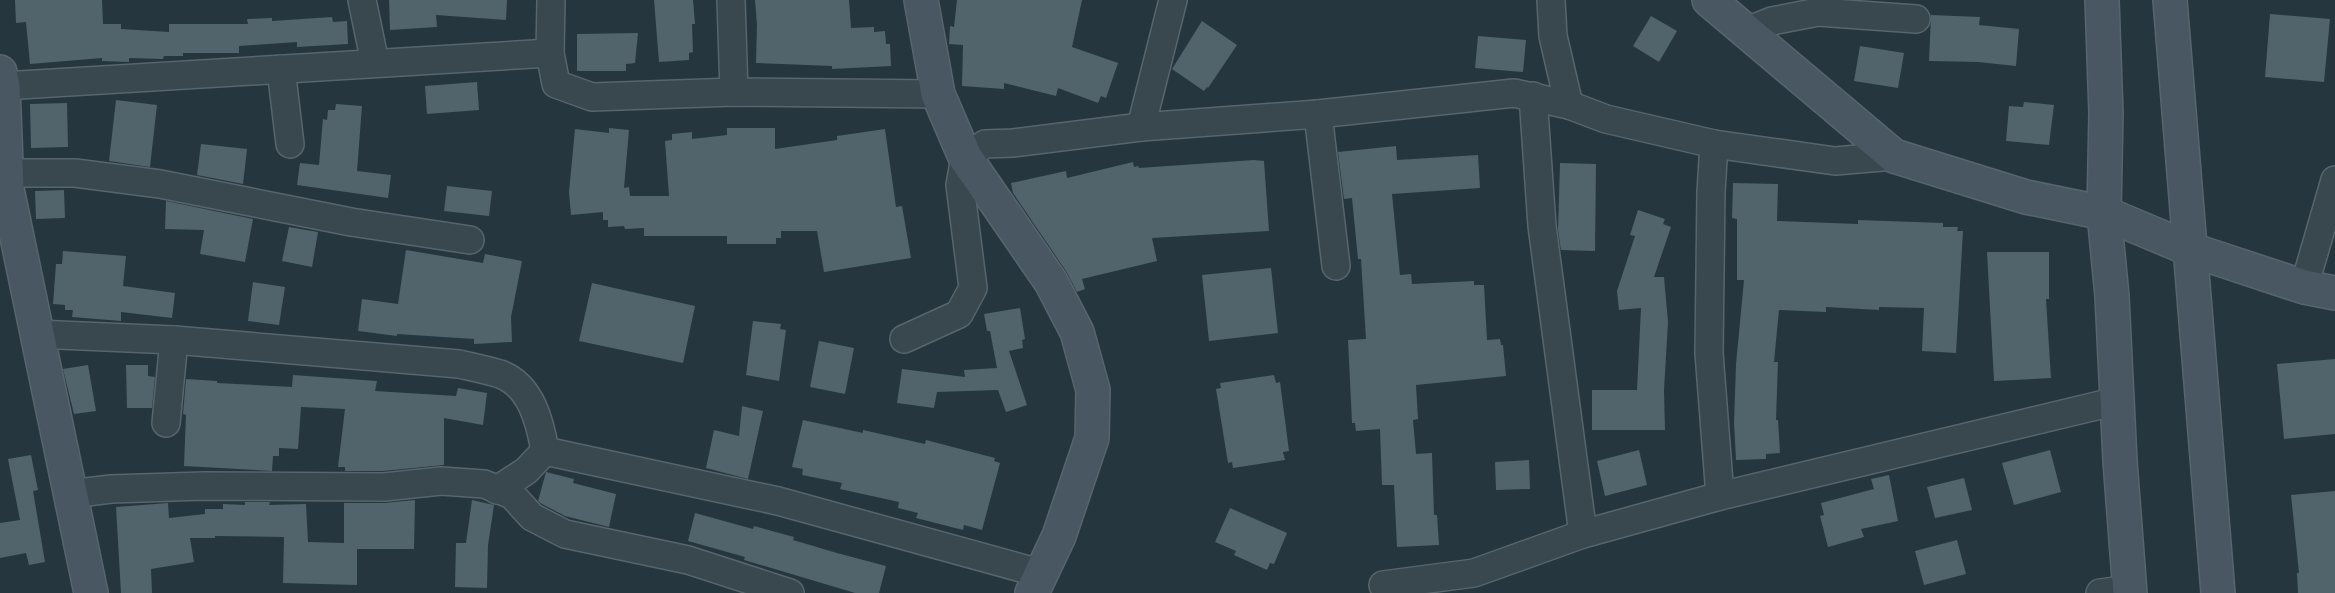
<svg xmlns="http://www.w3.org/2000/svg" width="2335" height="593" font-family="'IBM Plex Sans',sans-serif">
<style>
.building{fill:#51636b}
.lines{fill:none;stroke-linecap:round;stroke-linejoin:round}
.street-casing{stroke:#57656c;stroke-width:30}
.secondary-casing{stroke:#57656c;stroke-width:36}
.street{stroke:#39474e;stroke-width:27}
.secondary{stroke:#485761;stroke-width:33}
</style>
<rect width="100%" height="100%" fill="#26363e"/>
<g class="building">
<path d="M 15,0 L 102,0 L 103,24 L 121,24 L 121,29 L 169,32 L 169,24 L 248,24 L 247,19 L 272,18 L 272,21 L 332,17 L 333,22 L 347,21 L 348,44 L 297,47 L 297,42 L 239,46 L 239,53 L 183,53 L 183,56 L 164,56 L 163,59 L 129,58 L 129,62 L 102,61 L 102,58 L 30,64 L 26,22 L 16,23 Z"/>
<path d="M 389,0 L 507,0 L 506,20 L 436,15 L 437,27 L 390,30 Z"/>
<path d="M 654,0 L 693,0 L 695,24 L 692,24 L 693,52 L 689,53 L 689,60 L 659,62 Z"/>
<path d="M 755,0 L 849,0 L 851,28 L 874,27 L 874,32 L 885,31 L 886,44 L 890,44 L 891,66 L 832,69 L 832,66 L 756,63 L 757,25 Z"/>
<path d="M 957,0 L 1082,0 L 1072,47 L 1118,63 L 1106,98 L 1101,96 L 1098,103 L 1058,88 L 1056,96 L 1004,83 L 1004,89 L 962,86 L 963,45 L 949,44 L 950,26 L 954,27 Z"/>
<path d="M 2270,14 L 2330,19 L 2324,82 L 2265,77 Z"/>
<path d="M 1931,15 L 1980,17 L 1979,25 L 2019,29 L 2016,66 L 1978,62 L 1929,61 Z"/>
<path d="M 1651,16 L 1677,31 L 1659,62 L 1633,46 Z"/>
<path d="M 1202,21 L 1237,45 L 1208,88 L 1207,87 L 1204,91 L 1172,69 Z"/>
<path d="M 638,33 L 635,63 L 626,64 L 626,71 L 577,71 L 577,34 Z"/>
<path d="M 1478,36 L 1526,40 L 1523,72 L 1475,68 Z"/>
<path d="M 1860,46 L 1904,53 L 1898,88 L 1854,81 Z"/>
<path d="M 477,82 L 479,110 L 427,114 L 425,86 Z"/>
<path d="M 116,100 L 157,105 L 150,167 L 109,161 Z"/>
<path d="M 2024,102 L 2054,105 L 2049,145 L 2006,141 L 2009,106 L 2023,107 Z"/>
<path d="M 67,103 L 68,147 L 31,148 L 30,104 Z"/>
<path d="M 336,104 L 362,106 L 357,171 L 391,175 L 388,198 L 297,185 L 300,163 L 319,165 L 323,119 L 327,120 L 328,110 L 335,110 Z"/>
<path d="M 609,128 L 629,130 L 624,188 L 629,187 L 630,196 L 669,196 L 665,141 L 672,140 L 672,134 L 692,132 L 692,139 L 727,135 L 727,128 L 775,128 L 775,149 L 837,140 L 837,136 L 885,129 L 896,207 L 902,206 L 911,258 L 824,272 L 817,231 L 781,231 L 781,238 L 776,238 L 776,244 L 727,244 L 727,236 L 644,236 L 644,228 L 625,229 L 624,226 L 608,227 L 608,220 L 603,220 L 603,212 L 571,215 L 569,192 L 575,129 L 609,133 Z"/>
<path d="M 201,144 L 247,149 L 243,184 L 197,175 Z"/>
<path d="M 1396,146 L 1397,160 L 1478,155 L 1480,188 L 1392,194 L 1400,275 L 1411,274 L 1412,284 L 1474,281 L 1474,285 L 1484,285 L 1487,340 L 1500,339 L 1501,345 L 1503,345 L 1506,376 L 1416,385 L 1418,419 L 1413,420 L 1416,454 L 1432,453 L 1434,515 L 1437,515 L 1439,545 L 1397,547 L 1394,485 L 1382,485 L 1380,429 L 1356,431 L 1355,423 L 1352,423 L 1348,340 L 1366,339 L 1361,259 L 1358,259 L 1352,198 L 1344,199 L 1338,152 Z"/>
<path d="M 1254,160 L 1264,161 L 1269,231 L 1152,238 L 1157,261 L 1082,279 L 1085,289 L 1077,292 L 1066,271 L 1013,193 L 1011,183 L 1066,171 L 1067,178 L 1133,162 L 1134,167 L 1138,166 L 1139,168 Z"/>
<path d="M 1560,163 L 1596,164 L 1595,251 L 1561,250 L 1558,230 Z"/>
<path d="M 1733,183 L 1778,184 L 1777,221 L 1858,224 L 1858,220 L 1943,223 L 1943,227 L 1958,227 L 1957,231 L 1963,231 L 1956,353 L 1922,351 L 1924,308 L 1879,307 L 1879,310 L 1826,307 L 1826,312 L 1779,310 L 1774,362 L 1778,362 L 1776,420 L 1778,420 L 1780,453 L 1766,454 L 1766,459 L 1736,460 L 1734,423 L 1736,364 L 1744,280 L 1737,280 L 1737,219 L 1732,218 Z"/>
<path d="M 447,186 L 492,191 L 489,216 L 444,211 Z"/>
<path d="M 64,190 L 65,218 L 36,219 L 35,191 Z"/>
<path d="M 166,201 L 253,219 L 245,262 L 200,254 L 204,230 L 165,229 Z"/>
<path d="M 1638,210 L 1665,219 L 1663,224 L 1671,227 L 1654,277 L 1664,277 L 1668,322 L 1664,390 L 1665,430 L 1592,430 L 1592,390 L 1637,390 L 1641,308 L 1619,310 L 1617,291 L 1635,236 L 1630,235 Z"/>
<path d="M 289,227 L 318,232 L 312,267 L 282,261 Z"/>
<path d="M 406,250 L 483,263 L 485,254 L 522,261 L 511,317 L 512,342 L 474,344 L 474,339 L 397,334 L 397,336 L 358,331 L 362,299 L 398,304 Z"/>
<path d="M 63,251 L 126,256 L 123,286 L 175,293 L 172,318 L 121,312 L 121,321 L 72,317 L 73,310 L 65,310 L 65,305 L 53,304 L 56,264 L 62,264 Z"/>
<path d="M 1987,252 L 2049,252 L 2049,299 L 2046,299 L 2051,378 L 1994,381 Z"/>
<path d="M 1271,268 L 1278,333 L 1209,341 L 1202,275 Z"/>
<path d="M 253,282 L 285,287 L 279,325 L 248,321 Z"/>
<path d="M 592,283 L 695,306 L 683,363 L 579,341 Z"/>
<path d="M 1020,308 L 1025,339 L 1022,340 L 1023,348 L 1009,351 L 1027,405 L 1006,412 L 998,390 L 937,392 L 934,408 L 897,403 L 902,369 L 965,377 L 964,370 L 997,368 L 990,331 L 987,331 L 984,314 Z"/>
<path d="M 753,321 L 781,324 L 780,329 L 786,330 L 779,381 L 746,375 Z"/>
<path d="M 819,341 L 854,348 L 845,394 L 810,387 Z"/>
<path d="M 2335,359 L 2335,434 L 2284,439 L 2277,364 Z"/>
<path d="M 88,365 L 96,411 L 74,414 L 63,369 Z"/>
<path d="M 126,365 L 148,365 L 148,376 L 155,377 L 152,408 L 127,408 Z"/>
<path d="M 293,375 L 377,381 L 375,391 L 456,396 L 458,388 L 487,393 L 483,425 L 444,418 L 444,465 L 383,471 L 345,471 L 345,467 L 338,467 L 345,409 L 301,407 L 298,449 L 279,448 L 279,456 L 273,456 L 272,471 L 184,466 L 186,415 L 183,414 L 186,379 L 217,381 L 217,383 L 292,387 Z"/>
<path d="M 1274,375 L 1276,383 L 1280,382 L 1289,451 L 1283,452 L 1285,460 L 1233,468 L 1232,462 L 1228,463 L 1216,389 L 1221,388 L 1220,383 Z"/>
<path d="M 742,406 L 763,411 L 748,479 L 706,468 L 714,430 L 739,436 Z"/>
<path d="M 803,420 L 863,433 L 863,430 L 925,444 L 926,440 L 995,458 L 994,461 L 1000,463 L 982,530 L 964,525 L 963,530 L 916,518 L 918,513 L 898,508 L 899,502 L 840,489 L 842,483 L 802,475 L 803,469 L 792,467 Z"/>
<path d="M 1639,450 L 1647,485 L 1605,496 L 1597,461 Z"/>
<path d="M 2050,450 L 2061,492 L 2014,505 L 2002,463 Z"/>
<path d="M 31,455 L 38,490 L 33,491 L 45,562 L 29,565 L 26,553 L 0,558 L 0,523 L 20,520 L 8,459 Z"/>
<path d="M 1529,460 L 1530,489 L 1496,490 L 1495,462 Z"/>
<path d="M 546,472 L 574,479 L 573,483 L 616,494 L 609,527 L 565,516 L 542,504 L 538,501 Z"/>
<path d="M 1889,475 L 1898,521 L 1861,529 L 1864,537 L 1828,547 L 1820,516 L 1824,515 L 1821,503 L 1874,489 L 1871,479 Z"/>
<path d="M 1964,478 L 1972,510 L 1935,518 L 1927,487 Z"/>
<path d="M 2335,491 L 2335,593 L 2298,593 L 2297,573 L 2299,573 L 2291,495 Z"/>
<path d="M 415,500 L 414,549 L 357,549 L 357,585 L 283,583 L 284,537 L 215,536 L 215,538 L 190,538 L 194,562 L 151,569 L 152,593 L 121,593 L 116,507 L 168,503 L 169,518 L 205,514 L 205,509 L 223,509 L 223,504 L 245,505 L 245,502 L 270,502 L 269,505 L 306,504 L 308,542 L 344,543 L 344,503 L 384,503 Z"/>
<path d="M 472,500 L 494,505 L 488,545 L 487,588 L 455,587 L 456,543 L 466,543 Z"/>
<path d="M 1230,508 L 1287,533 L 1274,564 L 1270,563 L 1267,570 L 1234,555 L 1236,551 L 1215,542 Z"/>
<path d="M 695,513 L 753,529 L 754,526 L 794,537 L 793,540 L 837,553 L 886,566 L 879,593 L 855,593 L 845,590 L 744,560 L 745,557 L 688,541 Z"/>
<path d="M 1957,540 L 1966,574 L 1924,585 L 1915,551 Z"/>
</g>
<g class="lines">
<g class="street-casing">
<g id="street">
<path d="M 362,0 L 375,63"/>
<path d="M 551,0 L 550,53 L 556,84 L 592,97 L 734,92 L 938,94"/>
<path d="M 731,0 L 734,92"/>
<path d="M 1551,0 L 1553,36 L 1569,105"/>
<path d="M 1747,31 L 1772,21 L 1818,12 L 1916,19"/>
<path d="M 281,69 L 290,144"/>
<path d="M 3,86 L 550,53"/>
<path d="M 1533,96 L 1542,226 L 1583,534"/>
<path d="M 1318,114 L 1336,266"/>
<path d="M 1141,127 L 1173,0"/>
<path d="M 1714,144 L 1711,192 L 1709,353 L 1720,496"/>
<path d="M 6,173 L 75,173 L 160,184 L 351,222 L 470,240"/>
<path d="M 2304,287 L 2335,180"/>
<path d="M 36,334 L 174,340 L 459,364 C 472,367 487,370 500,374 C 531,385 540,422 545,451 L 778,501 L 1043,574"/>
<path d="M 904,339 L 959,314 L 973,288 L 960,185 L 965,157 L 985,144 L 1013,143 L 1141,127 L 1318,114 L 1514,93 L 1569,105 L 1606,119 L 1714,144 L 1835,161 L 1894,156"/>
<path d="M 166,423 L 174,340"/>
<path d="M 497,490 L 526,471 L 545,451"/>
<path d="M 70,494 L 111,489 L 203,486 L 384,487 L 441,481 L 484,484 L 512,495 L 532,517 L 565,534 L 688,560 L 790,593"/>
<path d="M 1383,585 L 1474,573 L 1583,534 L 1720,496 L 2117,401"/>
<path d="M 2100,593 L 2130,589"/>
</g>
</g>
<g class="secondary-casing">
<g id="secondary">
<path d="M 921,0 L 938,94 L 965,157 L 1051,282 L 1077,332 L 1093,390 L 1092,438 L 1059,536 L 1032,593"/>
<path d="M 1709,0 L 1894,156 L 2026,197 L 2104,213 L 2192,250 L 2304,287 L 2335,293"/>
<path d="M 2102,0 L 2106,113 L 2104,213 L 2112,296 L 2120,461 L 2130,593"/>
<path d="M 2170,0 L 2218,593"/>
<path d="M 0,72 L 3,86 L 7,189 L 91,593"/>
</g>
</g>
<use href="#street" class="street"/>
<use href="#secondary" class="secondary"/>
</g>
</svg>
